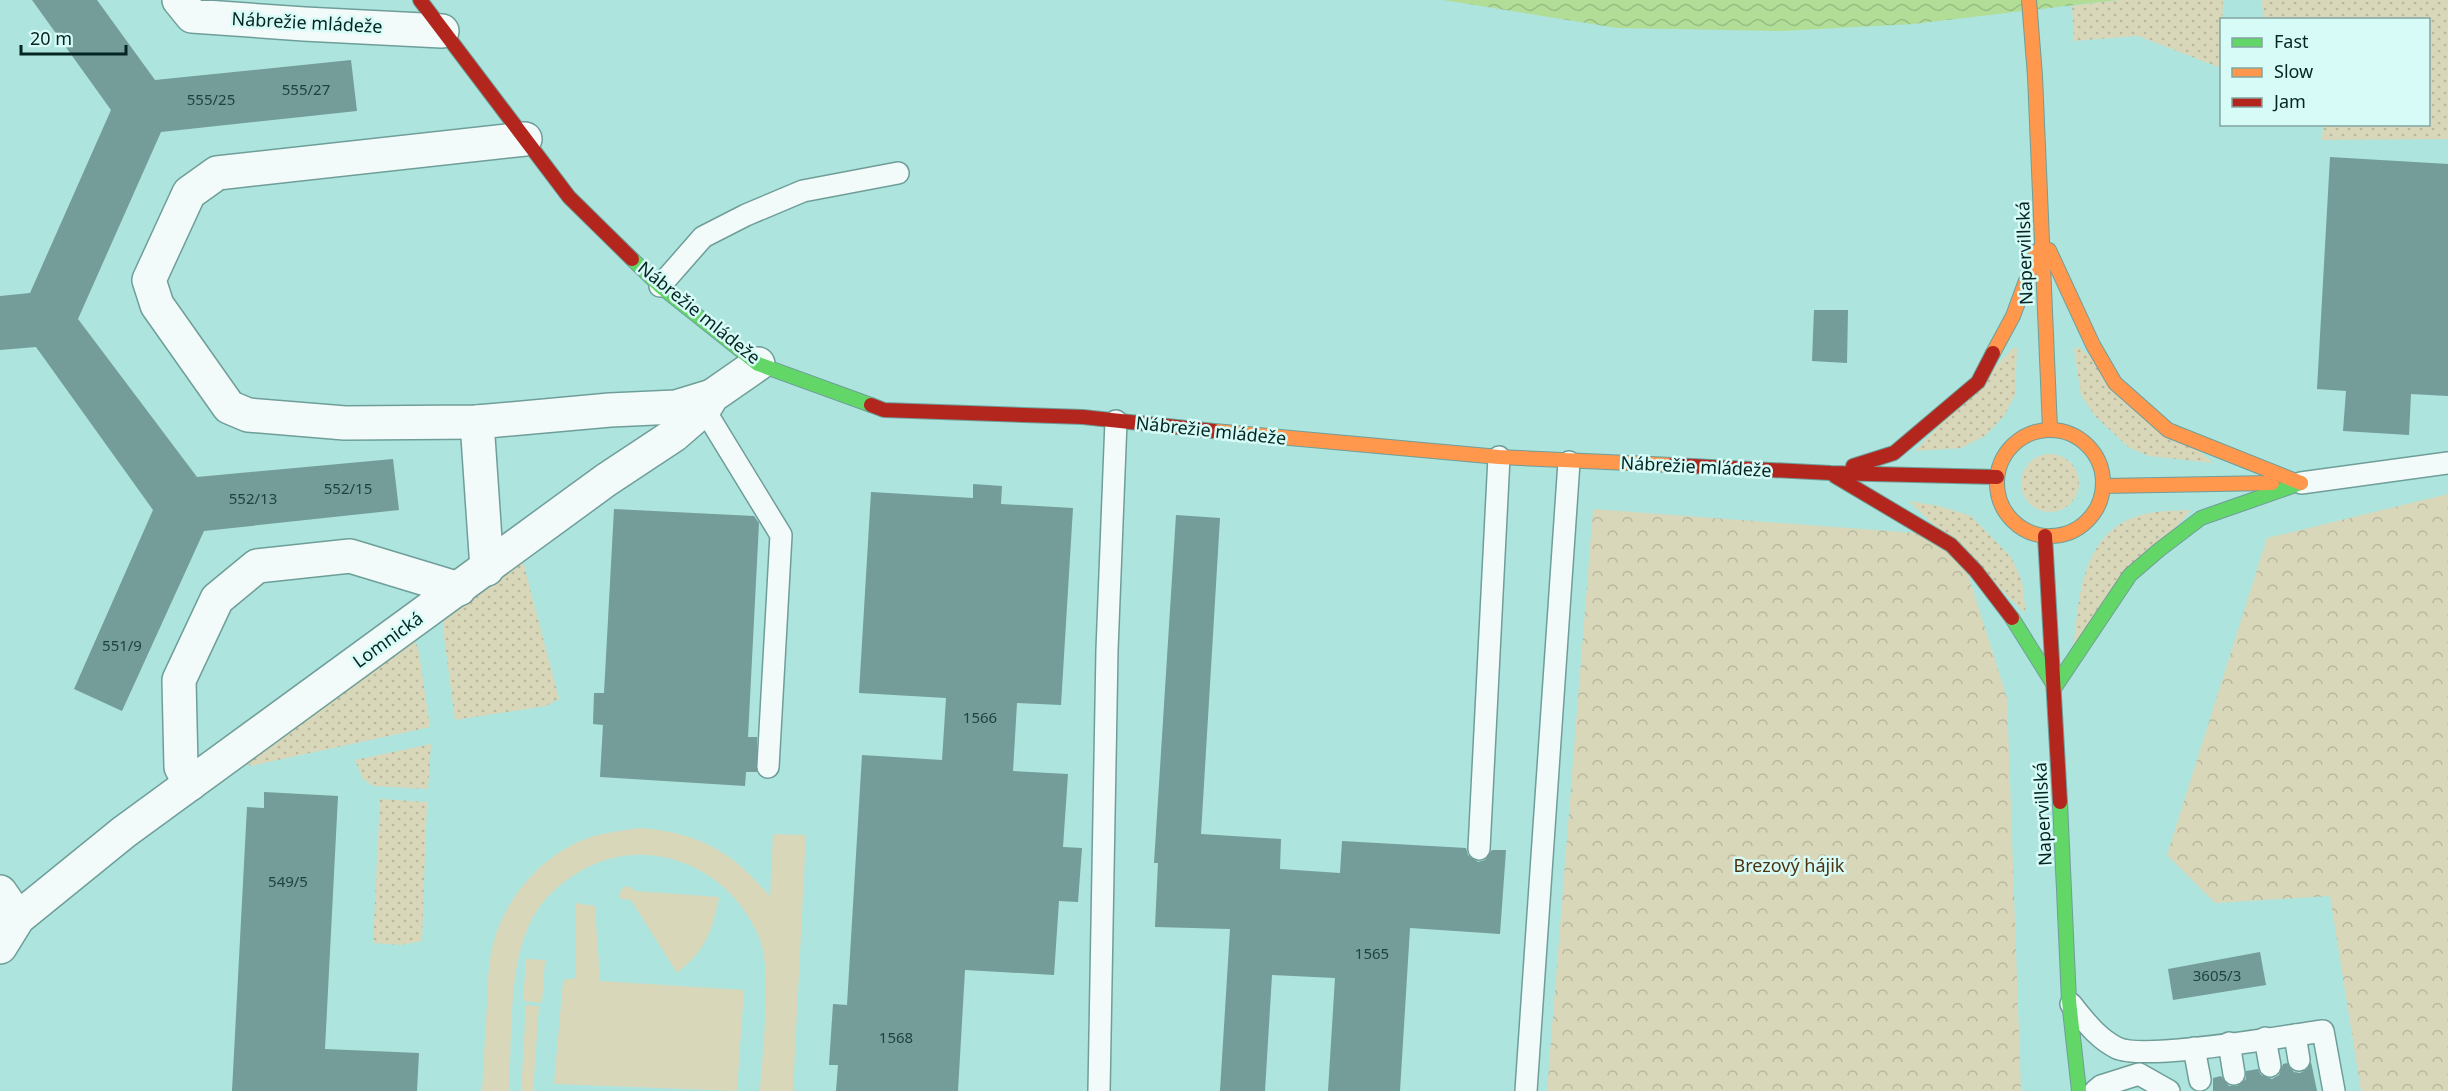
<svg xmlns="http://www.w3.org/2000/svg" width="2448" height="1091" font-family="'Noto Sans',sans-serif">
<style>
.grass{fill:url(#grass-dots)}
.forest{fill:url(#forest-crowns)}
.garden{fill:#d9d7b9}
.water{fill:url(#water-waves)}
.building{fill:#749c98}
.lines{fill:none;stroke-linecap:round;stroke-linejoin:round}
.lane-casing{stroke:#6f9e99;stroke-width:24}
.street-casing{stroke:#6f9e99;stroke-width:36}
.fast-casing{stroke:#6f9e99;stroke-width:16}
.slow-casing{stroke:#6f9e99;stroke-width:16}
.jam-casing{stroke:#6f9e99;stroke-width:16}
.lane{stroke:#f3fbfa;stroke-width:21}
.street{stroke:#f3fbfa;stroke-width:33}
.fast{stroke:#63d668;stroke-width:14}
.slow{stroke:#ff974d;stroke-width:14}
.jam{stroke:#b3261e;stroke-width:14}
.labels{text-anchor:middle;stroke-width:5;stroke-linejoin:round;paint-order:stroke}
.number-label{font-size:15px;fill:#204340}
.street-label{font-size:18px;fill:#042522;stroke:#d7fbf7}
.park-label{font-size:18px;fill:#4f320e;stroke:#d7fbf7}
</style>
<defs>
<pattern id="grass-dots" width="8" height="8" patternUnits="userSpaceOnUse" patternTransform="scale(1.5)"><rect width="8" height="8" fill="#d9d7b9"/><path d="M2 2h.1M6 6h.1" fill="none" stroke="#b9b89f" stroke-width="1.8" stroke-linecap="round"/></pattern>
<pattern id="forest-crowns" width="20" height="18" patternUnits="userSpaceOnUse" patternTransform="scale(1.5)"><rect width="20" height="18" fill="#d9d7b9"/><path d="M2 6a3 3 0 1 1 6 0M12 15a3 3 0 1 1 6 0" fill="none" stroke="#b9b89f"/></pattern>
<pattern id="water-waves" width="16" height="10" patternUnits="userSpaceOnUse" patternTransform="scale(1.5)"><rect width="16" height="10" fill="#b1dd97"/><path d="M0 5q4-4 8 0t8 0" fill="none" stroke="#97be82"/></pattern>
</defs>
<rect width="100%" height="100%" fill="#ade4de"/>
<g class="grass">
<path d="M 2118,0 L 2223,0 L 2221,68 L 2138,36 L 2074,41 L 2072,6 Z"/>
<path d="M 2262,0 L 2448,0 L 2448,139 L 2322,140 L 2323,125 L 2428,124 L 2428,20 L 2263,19 Z"/>
<path d="M 2079,347 L 2213,463 L 2149,456 L 2128,447 L 2094,415 L 2081,395 L 2074,349 Z"/>
<path d="M 2013,348 L 2017,348 L 2015,395 L 2004,416 L 1985,436 L 1961,448 L 1915,451 Z"/>
<circle cx="2050" cy="483" r="29"/>
<path d="M 1909,501 L 1939,506 L 1971,516 L 2011,557 L 2022,581 L 2026,614 Z"/>
<path d="M 2191,510 L 2074,645 C 2079,594 2083,528 2145,514 C 2160,510 2177,511 2191,510 Z"/>
<path d="M 522,558 L 559,699 L 546,706 L 455,720 L 443,629 L 444,618 Z"/>
<path d="M 407,641 L 415,642 L 418,647 L 430,727 L 250,766 L 244,758 Z"/>
<path d="M 431,744 L 428,789 L 373,786 L 363,779 L 355,760 Z"/>
<path d="M 380,799 L 427,802 L 422,941 L 401,945 L 373,943 Z"/>
</g>
<g class="forest">
<path d="M 2448,494 L 2448,1091 L 2361,1091 L 2330,896 L 2215,903 L 2167,855 L 2267,538 Z"/>
<path d="M 1593,509 L 1956,536 L 2007,698 L 2021,1091 L 1547,1091 Z"/>
</g>
<g class="garden">
<path d="M 641,828 C 700,833 733,852 770,897 L 773,834 L 806,835 L 793,1091 L 760,1091 C 762,1053 773,969 759,937 C 728,863 640,829 571,877 C 553,889 538,905 529,925 C 508,971 512,1040 509,1091 L 482,1091 C 484,1062 485,1033 487,1004 C 488,984 488,964 493,944 C 506,896 543,853 591,837 C 608,832 625,830 641,828 Z"/>
<path d="M 628,886 L 635,891 L 719,897 C 712,932 706,950 677,973 L 631,900 L 622,899 L 619,896 L 622,888 Z"/>
<path d="M 575,903 L 595,906 L 600,981 L 744,990 L 737,1091 L 554,1084 L 563,980 L 576,978 Z"/>
<path d="M 526,959 L 545,960 L 542,1003 L 523,1001 Z"/>
<path d="M 526,1005 L 539,1006 L 533,1091 L 521,1091 Z"/>
</g>
<path class="water" d="M 1443,0 L 2118,0 L 1913,24 L 1783,31 L 1617,28 Z"/>
<g class="building">
<path d="M 32,0 L 97,0 L 155,80 L 351,60 L 357,111 L 161,132 L 78,319 L 197,477 L 393,459 L 399,510 L 204,531 L 122,711 L 74,689 L 153,510 L 36,347 L 0,350 L 0,296 L 30,293 L 111,110 Z"/>
<path d="M 2330,157 L 2448,164 L 2448,396 L 2411,394 L 2409,435 L 2343,431 L 2346,391 L 2317,389 Z"/>
<path d="M 1814,310 L 1848,310 L 1847,363 L 1812,361 Z"/>
<path d="M 973,484 L 1002,486 L 1001,504 L 1073,508 L 1061,705 L 1017,703 L 1013,771 L 1068,774 L 1063,847 L 1082,848 L 1078,902 L 1059,901 L 1054,975 L 965,970 L 958,1091 L 836,1091 L 838,1065 L 829,1065 L 833,1004 L 847,1005 L 862,755 L 942,760 L 946,698 L 859,693 L 871,492 L 973,498 Z"/>
<path d="M 614,509 L 754,516 L 759,523 L 748,737 L 757,737 L 757,772 L 746,772 L 745,786 L 600,777 L 603,725 L 593,724 L 594,693 L 604,693 Z"/>
<path d="M 1176,515 L 1220,518 L 1201,834 L 1281,839 L 1280,869 L 1340,873 L 1342,841 L 1466,848 L 1468,855 L 1478,862 L 1485,860 L 1492,850 L 1506,850 L 1500,934 L 1410,928 L 1400,1091 L 1328,1091 L 1335,978 L 1272,975 L 1265,1091 L 1220,1091 L 1230,929 L 1155,927 L 1158,863 L 1154,863 Z"/>
<path d="M 264,792 L 338,796 L 325,1049 L 419,1053 L 417,1091 L 232,1091 L 247,807 L 264,808 Z"/>
<path d="M 2260,952 L 2266,985 L 2173,1000 L 2168,969 Z"/>
<path d="M 2311,1062 L 2317,1091 L 2213,1091 L 2213,1078 L 2221,1076 L 2229,1086 L 2237,1086 L 2246,1079 L 2246,1071 L 2258,1069 L 2261,1075 L 2272,1079 L 2279,1075 L 2283,1064 L 2287,1063 L 2294,1072 L 2300,1073 L 2307,1069 Z"/>
</g>
<g class="lines">
<g class="lane-casing">
<g id="lane">
<path d="M 660,286 L 703,237 L 746,215 L 803,191 L 898,173"/>
<path d="M 704,409 L 781,535 L 768,767"/>
<path d="M 2301,483 L 2448,463"/>
<path d="M 1479,849 L 1499,457"/>
<path d="M 2071,1004 C 2085,1021 2097,1038 2117,1048 C 2144,1061 2285,1036 2323,1031 L 2334,1091"/>
<path d="M 2295,1035 L 2299,1060"/>
<path d="M 2265,1038 L 2270,1066"/>
<path d="M 2229,1043 L 2234,1074"/>
<path d="M 2194,1048 L 2200,1080"/>
<path d="M 1099,1091 L 1107,650 L 1116,421"/>
<path d="M 1526,1091 L 1569,462"/>
<path d="M 2095,1091 L 2101,1086 L 2139,1074 L 2169,1091"/>
</g>
</g>
<g class="street-casing">
<g id="street">
<path d="M 179,0 L 192,16 L 304,24 L 442,31"/>
<path d="M 525,139 L 217,173 L 189,193 L 149,280 L 157,305 L 229,407 L 248,415 L 345,423 L 477,422 L 610,410 L 676,407 L 712,396"/>
<path d="M 477,422 L 487,569"/>
<path d="M 190,784 L 181,767 L 179,680 L 217,599 L 257,566 L 350,556 L 459,589"/>
<path d="M 0,892 L 18,918"/>
<path d="M 0,947 L 18,918 L 124,832 L 606,480 L 674,435 L 704,409 L 712,396 L 758,364"/>
</g>
</g>
<g class="fast-casing">
<g id="fast">
<path d="M 632,259 L 660,286 L 758,364 L 871,405"/>
<path d="M 2012,618 L 2052,682"/>
<path d="M 2055,687 L 2130,575 L 2159,550 L 2201,518 L 2301,483"/>
<path d="M 2060,802 L 2069,1001 L 2079,1091"/>
</g>
</g>
<g class="slow-casing">
<g id="slow">
<path d="M 2029,0 L 2035,76 L 2050,429"/>
<path d="M 2049,250 L 2093,345 L 2115,383 L 2168,430 L 2301,483"/>
<path d="M 1993,353 L 2013,316 L 2037,251"/>
<circle cx="2050" cy="483" r="53"/>
<path d="M 1214,431 L 1499,457 L 1672,465"/>
<path d="M 2103,486 L 2272,483"/>
</g>
</g>
<g class="jam-casing">
<g id="jam">
<path d="M 420,0 L 569,197 L 632,259"/>
<path d="M 871,405 L 884,410 L 1083,417 L 1214,431"/>
<path d="M 1672,465 L 1831,473 L 1997,477"/>
<path d="M 1853,466 L 1894,453 L 1978,382 L 1993,353"/>
<path d="M 1835,476 L 1951,545 L 1976,571 L 2012,618"/>
<path d="M 2045,536 L 2060,802"/>
</g>
</g>
<use href="#lane" class="lane"/>
<use href="#street" class="street"/>
<use href="#fast" class="fast"/>
<use href="#slow" class="slow"/>
<use href="#jam" class="jam"/>
</g>
<g class="labels">
<g class="number-label">
<text x="306" y="95">555/27</text>
<text x="211" y="105">555/25</text>
<text x="348" y="494">552/15</text>
<text x="253" y="504">552/13</text>
<text x="122" y="651">551/9</text>
<text x="980" y="723">1566</text>
<text x="288" y="887">549/5</text>
<text x="1372" y="959">1565</text>
<text x="2217" y="981">3605/3</text>
<text x="896" y="1043">1568</text>
</g>
<g class="street-label">
<text transform="translate(307 23) rotate(3)" y="6">Nábrežie mládeže</text>
<text transform="translate(2025 253) rotate(-92)" y="6">Napervillská</text>
<text transform="translate(699 313) rotate(39)" y="6">Nábrežie mládeže</text>
<text transform="translate(1211 431) rotate(6)" y="6">Nábrežie mládeže</text>
<text transform="translate(1696 467) rotate(3)" y="6">Nábrežie mládeže</text>
<text transform="translate(388 640) rotate(-36)" y="6">Lomnická</text>
<text transform="translate(2043 814) rotate(-93)" y="6">Napervillská</text>
</g>
<g class="park-label">
<text x="1789" y="872">Brezový hájik</text>
</g>
</g>
<rect x="2220" y="18" width="210" height="108" fill="#d7fbf7" stroke="#83a5a2" stroke-width="1.5"/>
<rect x="2232" y="38" width="30" height="9" fill="#63d668" stroke="#83a5a2" stroke-width="1.5"/>
<text x="2274" y="48" font-size="18" fill="#042522">Fast</text>
<rect x="2232" y="68" width="30" height="9" fill="#ff974d" stroke="#83a5a2" stroke-width="1.5"/>
<text x="2274" y="78" font-size="18" fill="#042522">Slow</text>
<rect x="2232" y="98" width="30" height="9" fill="#b3261e" stroke="#83a5a2" stroke-width="1.5"/>
<text x="2274" y="108" font-size="18" fill="#042522">Jam</text>
<path d="M21 45v9h105v-9" fill="none" stroke="#042522" stroke-width="3"/>
<text x="30" y="45" font-size="18" fill="#042522" stroke="#d7fbf7" stroke-width="4.5" paint-order="stroke">20 m</text>
</svg>
